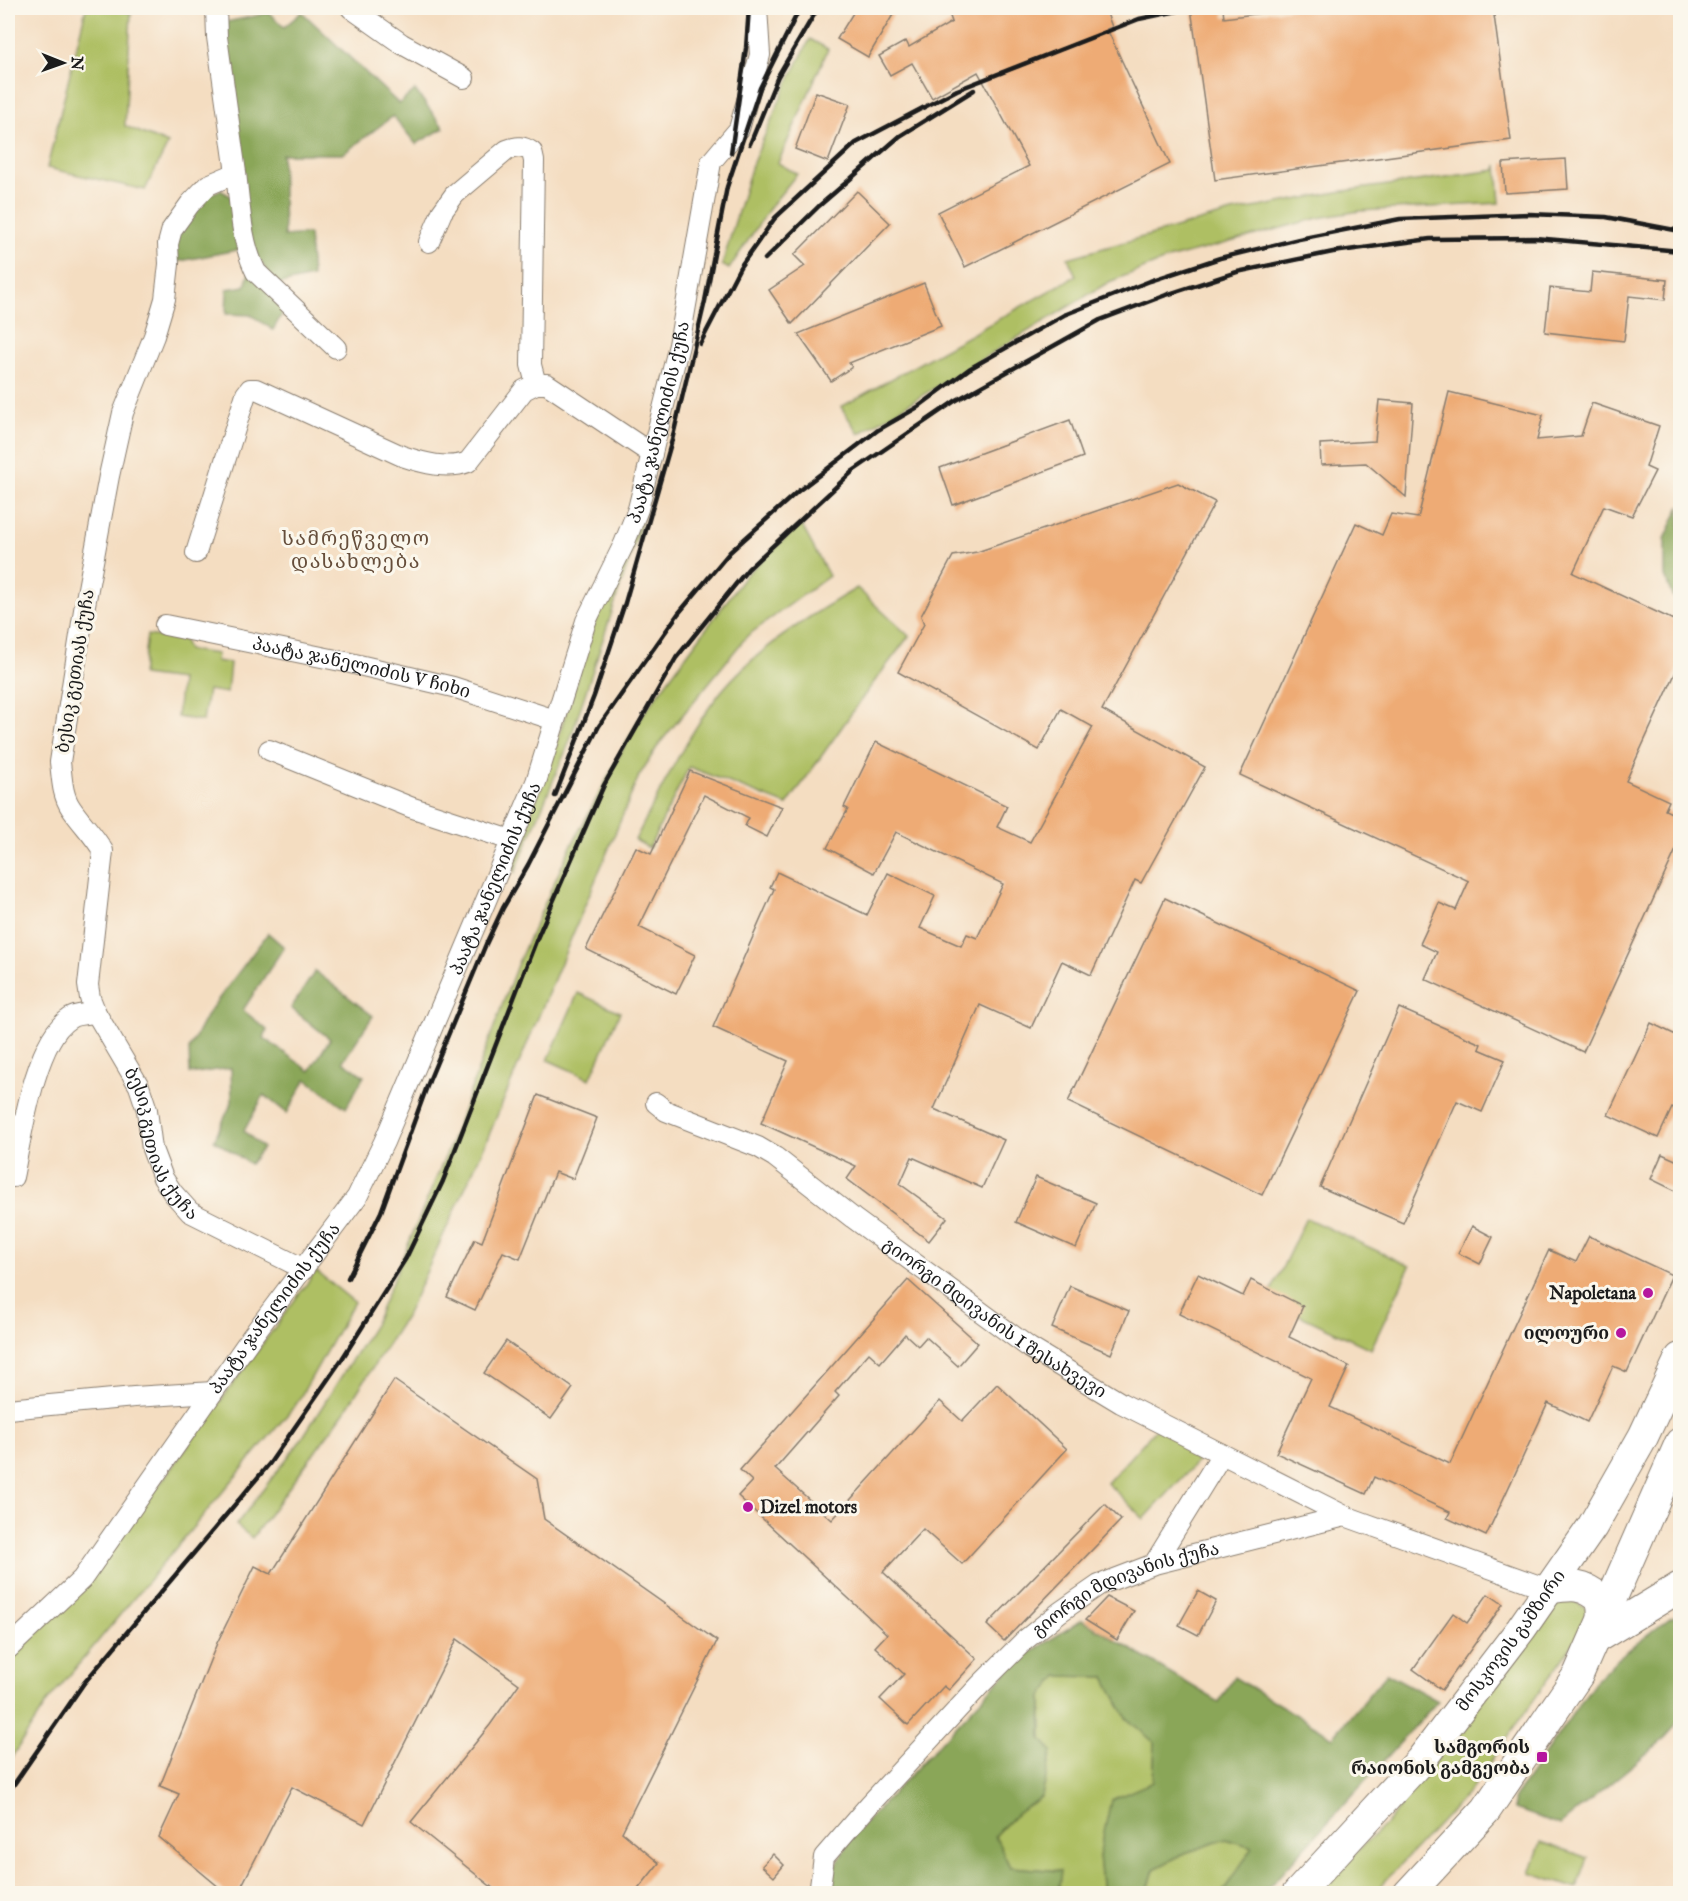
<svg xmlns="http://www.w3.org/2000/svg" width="1688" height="1901" font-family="'IM FELL English','Noto Serif Georgian',serif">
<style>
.green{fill:#aebf63;stroke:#656e40;stroke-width:1.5}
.forest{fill:#8aa659;stroke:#53613a;stroke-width:1.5}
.building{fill:#eeab75}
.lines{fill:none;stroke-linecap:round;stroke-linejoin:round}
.minor-casing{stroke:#887c6e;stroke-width:22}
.primary-casing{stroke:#887c6e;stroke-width:32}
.minor{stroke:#fff;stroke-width:20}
.primary{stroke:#fff;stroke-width:30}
.rail{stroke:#1c1c1c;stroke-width:4.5}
.poi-dot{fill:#b5179e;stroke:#fbf7ec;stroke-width:2}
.labels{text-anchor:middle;stroke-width:6;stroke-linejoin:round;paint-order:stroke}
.street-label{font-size:18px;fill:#1c1c1c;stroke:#fbf7ec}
.poi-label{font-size:18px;font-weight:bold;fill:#1c1c1c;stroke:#fbf7ec;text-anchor:end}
.neighbourhood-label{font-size:20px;letter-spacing:1.5px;fill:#664e3b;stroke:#fbf7ec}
</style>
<rect width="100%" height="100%" fill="#fbf7ec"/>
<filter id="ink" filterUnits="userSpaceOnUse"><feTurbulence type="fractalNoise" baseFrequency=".0167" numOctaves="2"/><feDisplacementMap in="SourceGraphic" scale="12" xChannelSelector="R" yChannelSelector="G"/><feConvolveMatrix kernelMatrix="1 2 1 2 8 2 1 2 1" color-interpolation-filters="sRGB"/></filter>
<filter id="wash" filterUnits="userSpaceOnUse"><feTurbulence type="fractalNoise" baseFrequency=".008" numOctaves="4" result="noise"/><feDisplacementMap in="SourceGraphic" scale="24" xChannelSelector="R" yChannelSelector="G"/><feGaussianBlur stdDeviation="1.35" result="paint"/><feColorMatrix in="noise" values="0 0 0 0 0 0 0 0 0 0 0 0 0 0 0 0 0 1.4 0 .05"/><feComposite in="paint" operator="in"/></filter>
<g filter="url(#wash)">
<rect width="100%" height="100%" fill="#f4ddc1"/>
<g class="green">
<path d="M 86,8 L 113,8 L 131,13 L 125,126 L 168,144 L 145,190 L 47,168 Z"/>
<path d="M 810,39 L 828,49 L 778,163 L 797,174 L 771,206 L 729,269 L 722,265 L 752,165 L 786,86 Z"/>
<path d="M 1497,165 L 1500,203 L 1360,211 L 1318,218 L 1168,259 L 1109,282 L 859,434 L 841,407 L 1076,276 L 1068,258 L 1232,212 L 1337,192 L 1496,170 Z"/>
<path d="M 646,508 L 569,743 L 515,872 L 513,864 L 556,744 L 598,612 Z"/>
<path d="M 801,524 L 829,576 L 747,636 L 659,744 L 639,776 L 484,1147 L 407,1314 L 345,1411 L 252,1538 L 236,1525 L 301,1440 L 374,1325 L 451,1143 L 517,965 L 569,850 L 638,721 L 746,575 Z"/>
<path d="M 857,588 L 909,636 L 868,690 L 787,805 L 689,767 L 649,848 L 635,840 C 661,790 685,738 720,693 C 754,651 810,615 857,588 Z"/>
<path d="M 147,635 L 184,640 L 188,650 L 217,654 L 216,661 L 230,663 L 227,693 L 208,690 L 203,721 L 177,717 L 181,680 L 142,675 Z"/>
<path d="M 578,993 L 620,1012 L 590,1079 L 548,1060 Z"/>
<path d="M 1306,1218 L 1410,1266 L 1371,1349 L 1267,1300 Z"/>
<path d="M 316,1271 L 354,1302 L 297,1403 L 48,1701 L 8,1763 L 8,1661 L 85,1586 Z"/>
<path d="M 1161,1423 L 1197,1462 L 1144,1519 L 1107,1483 Z"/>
<path d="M 1559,1598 L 1571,1598 L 1589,1611 L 1590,1620 L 1469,1792 L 1374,1893 L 1311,1894 L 1388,1822 Z"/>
<path d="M 1058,1676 L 1105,1677 L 1126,1718 L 1155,1743 L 1153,1782 L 1099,1856 L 1103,1893 L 1058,1893 L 1060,1871 L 1010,1867 L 995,1836 L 1013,1817 L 1042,1796 L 1042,1696 Z"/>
<path d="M 1226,1839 L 1254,1847 L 1222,1893 L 1147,1894 L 1154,1869 L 1185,1853 Z"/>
<path d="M 1541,1842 L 1588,1858 L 1577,1889 L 1530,1873 Z"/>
</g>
<g class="forest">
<path d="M 302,12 L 399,104 L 415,90 L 444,128 L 416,144 L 393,116 L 343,154 L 282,154 L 284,236 L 309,234 L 312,277 L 276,285 L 250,246 L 227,50 L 226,22 L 269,13 L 284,27 Z"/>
<path d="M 220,190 L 234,198 L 242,249 L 175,262 L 175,237 L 201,198 Z"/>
<path d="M 250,270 L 286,307 L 273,330 L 251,315 L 226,314 L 227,289 L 245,286 Z"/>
<path d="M 1680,506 L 1680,600 L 1672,596 L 1665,576 L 1665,539 Z"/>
<path d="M 268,933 L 284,947 L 243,1010 L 267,1030 L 264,1038 L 310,1071 L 330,1039 L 291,1008 L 315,971 L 373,1016 L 343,1061 L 364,1076 L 346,1108 L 306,1079 L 287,1113 L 264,1095 L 244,1131 L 263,1148 L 250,1164 L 214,1140 L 232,1102 L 231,1068 L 190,1074 L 189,1049 L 208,1013 Z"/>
<path d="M 1680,1614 L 1680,1721 L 1663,1740 L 1560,1825 L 1515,1809 L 1514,1798 L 1594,1683 L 1618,1658 L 1670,1618 Z"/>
<path d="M 1082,1620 L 1219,1702 L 1234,1677 L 1333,1737 L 1387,1673 L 1438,1701 L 1272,1884 L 1259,1893 L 1222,1893 L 1253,1847 L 1226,1839 L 1185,1853 L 1154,1869 L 1147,1893 L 1103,1893 L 1099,1856 L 1111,1800 L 1153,1782 L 1155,1743 L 1126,1718 L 1105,1677 L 1058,1676 L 1042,1696 L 1041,1738 L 1052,1751 L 1042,1796 L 1013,1817 L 995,1836 L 1010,1867 L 1061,1871 L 1058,1893 L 830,1894 C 830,1872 841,1856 851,1838 L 1019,1659 Z"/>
</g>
<g id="blocks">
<g class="building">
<path d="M 856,8 L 897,8 L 868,57 L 837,39 Z"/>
<path d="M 947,8 L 1105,8 L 1112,27 L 1107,29 L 1170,164 L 965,267 L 938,212 L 1029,166 L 978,72 L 932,98 L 912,63 L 890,75 L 879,56 L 906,41 L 909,47 L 952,22 Z"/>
<path d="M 1191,8 L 1223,8 L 1224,18 L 1299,8 L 1493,8 L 1511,140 L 1215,180 Z"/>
<path d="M 816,92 L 850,104 L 828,162 L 795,149 Z"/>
<path d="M 1566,159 L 1568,189 L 1505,193 L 1503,163 Z"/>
<path d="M 857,191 L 890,223 L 792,324 L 769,290 L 805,266 L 794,255 Z"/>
<path d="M 1592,272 L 1667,280 L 1665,300 L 1629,296 L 1624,341 L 1545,332 L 1550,288 L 1590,292 Z"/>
<path d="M 924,283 L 941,326 L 849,363 L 852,367 L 831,381 L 798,334 Z"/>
<path d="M 1449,392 L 1543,415 L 1537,440 L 1581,436 L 1592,403 L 1659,426 L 1646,467 L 1655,471 L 1632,516 L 1604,506 L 1573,573 L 1680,623 L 1680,663 L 1626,781 L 1669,801 L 1665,810 L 1680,817 L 1680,841 L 1583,1052 L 1425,979 L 1437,952 L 1420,944 L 1439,903 L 1456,910 L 1469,881 L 1240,775 L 1356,523 L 1382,535 L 1391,514 L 1418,518 Z"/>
<path d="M 1379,400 L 1413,403 L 1406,497 L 1366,463 L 1321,465 L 1320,444 L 1375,441 Z"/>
<path d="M 1070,420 L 1083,457 L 953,505 L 940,468 Z"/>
<path d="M 1178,483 L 1215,502 L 1102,710 L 1205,767 L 1141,883 L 1135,880 L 1091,975 L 1062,961 L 1031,1028 L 980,1005 L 934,1109 L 1004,1140 L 982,1188 L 912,1157 L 900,1184 L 947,1218 L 929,1241 L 847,1179 L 856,1166 L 761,1123 L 788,1061 L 713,1027 L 774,889 L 770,887 L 777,872 L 867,915 L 888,873 L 935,896 L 920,928 L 961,946 L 967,934 L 977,938 L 1003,884 L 896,832 L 874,873 L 827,848 L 848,809 L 844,807 L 876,742 L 1007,806 L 997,827 L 1030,842 L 1093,727 L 1061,709 L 1039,750 L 898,672 L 924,624 L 921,616 L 953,556 L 977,552 Z"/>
<path d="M 690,771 L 782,807 L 767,837 L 745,826 L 749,818 L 704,795 L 639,927 L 695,955 L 676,994 L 586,949 L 636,847 L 651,854 Z"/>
<path d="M 1165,898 L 1360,991 L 1262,1195 L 1068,1102 Z"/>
<path d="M 1399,1008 L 1481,1044 L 1479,1049 L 1505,1060 L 1482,1112 L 1457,1101 L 1403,1223 L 1320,1187 Z"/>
<path d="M 1651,1023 L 1680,1037 L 1680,1112 L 1672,1108 L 1658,1138 L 1608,1115 Z"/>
<path d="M 538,1095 L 597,1118 L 573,1179 L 555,1172 L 520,1259 L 503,1252 L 475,1310 L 447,1297 L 475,1239 L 482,1242 Z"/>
<path d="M 1662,1154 L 1680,1162 L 1680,1193 L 1651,1179 Z"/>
<path d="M 1036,1177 L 1096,1203 L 1076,1248 L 1016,1222 Z"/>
<path d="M 1472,1226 L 1493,1237 L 1480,1264 L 1458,1253 Z"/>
<path d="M 1589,1236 L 1672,1275 L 1627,1372 L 1613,1366 L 1587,1422 L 1548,1403 L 1486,1536 L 1447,1518 L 1450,1512 L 1374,1477 L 1366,1494 L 1276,1453 L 1311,1378 L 1179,1314 L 1198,1274 L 1243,1296 L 1251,1280 L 1303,1306 L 1289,1337 L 1349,1366 L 1330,1407 L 1450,1464 L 1549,1250 L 1576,1262 Z"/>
<path d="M 908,1280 L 978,1343 L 958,1366 L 926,1337 L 918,1346 L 905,1334 L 880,1363 L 869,1353 L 835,1392 L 839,1396 L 775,1469 L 832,1520 L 940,1401 L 962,1421 L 997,1384 L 1067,1449 L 962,1564 L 923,1529 L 883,1572 L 977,1659 L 949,1690 L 944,1686 L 908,1725 L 880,1699 L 904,1674 L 875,1647 L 887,1634 L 738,1496 L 752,1481 L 740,1470 Z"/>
<path d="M 1070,1286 L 1129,1311 L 1111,1354 L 1052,1328 Z"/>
<path d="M 506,1341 L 573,1388 L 551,1419 L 484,1373 Z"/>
<path d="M 394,1380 L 537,1479 L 544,1519 L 717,1641 L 622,1832 L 659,1863 L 635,1893 L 499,1893 L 411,1822 L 490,1725 L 519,1684 L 457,1639 L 364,1824 L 292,1787 L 238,1893 L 226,1893 L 159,1837 L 179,1794 L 160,1786 L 217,1643 L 255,1566 L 271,1574 Z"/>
<path d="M 1105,1504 L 1121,1520 L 1004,1641 L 987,1625 Z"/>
<path d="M 1198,1591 L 1216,1601 L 1198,1635 L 1179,1625 Z"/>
<path d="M 1488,1594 L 1503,1604 L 1442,1690 L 1413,1669 L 1453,1613 L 1467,1623 Z"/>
<path d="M 1107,1597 L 1134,1611 L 1117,1640 L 1085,1620 Z"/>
<path d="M 773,1854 L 784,1865 L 774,1877 L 762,1866 Z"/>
</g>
</g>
</g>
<g filter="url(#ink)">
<use href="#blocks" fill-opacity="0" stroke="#887c6e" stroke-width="1.5"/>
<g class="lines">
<g class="minor-casing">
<g id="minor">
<path id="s1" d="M 216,8 L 217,37 L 236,173 L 208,185 L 190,204 L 172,229 L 168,244 L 169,264 L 165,299 L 154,336 L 123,413 L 109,476 L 84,610 L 60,762 C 62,778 62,795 71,808 C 81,823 94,835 103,851 L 88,985 L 90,998 L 96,1013 L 139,1086 L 147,1110 L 152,1149 L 163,1178 L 173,1193 L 190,1212 L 304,1269"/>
<path d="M 351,8 L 402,44 L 464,78"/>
<path d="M 236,173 C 240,206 241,242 256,272 L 336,348"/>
<path d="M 429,242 L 442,212 L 455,194 L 507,150 C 517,146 523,146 532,152 L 534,161 L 531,365 L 536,384"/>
<path d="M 196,553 L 246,394 L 250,389 L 256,389 L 402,456 C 423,463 448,470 468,462 L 524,390 L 536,384 L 547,384 L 652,454"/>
<path id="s2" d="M 165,625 L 346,662 L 453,687 L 555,720"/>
<path d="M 269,750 L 410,807 L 511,840"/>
<path id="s3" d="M 656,1103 L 666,1111 L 758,1147 L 775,1157 L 853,1218 L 1030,1348 L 1121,1403 L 1345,1516"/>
<path d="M 13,1177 C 21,1139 35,1040 69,1019 C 75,1014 88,1014 96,1013"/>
<path d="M 8,1409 L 134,1397 L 213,1392"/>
<path d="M 1154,1564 L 1222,1454"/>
<path id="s4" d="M 8,1649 L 82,1579 L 253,1335 L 357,1197 L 384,1142 L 536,782 L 586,621 L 624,544 L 638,509 L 679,345 L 711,162 L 739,129 L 760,55 L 757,8"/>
<path id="s5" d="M 819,1894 L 824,1857 L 869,1805 L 980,1685 L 1025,1640 L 1060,1612 L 1099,1585 L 1154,1564 L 1345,1516 L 1548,1589"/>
</g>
</g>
<g class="primary-casing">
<g id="primary">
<path d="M 1548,1589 C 1572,1585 1583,1583 1602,1600 L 1603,1621"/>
<path d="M 1596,1638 L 1680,1587"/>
<path id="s6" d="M 1297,1894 L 1420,1761 L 1521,1629 L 1592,1527 L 1643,1437 L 1680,1358"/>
<path d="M 1408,1894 L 1486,1810 L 1578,1675 L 1680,1443"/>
</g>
</g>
<use href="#minor" class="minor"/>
<use href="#primary" class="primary"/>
<g class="rail">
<path d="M 750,144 L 778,76 L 818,8"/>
<path d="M 731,153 L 746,48 L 749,8"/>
<path d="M 765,259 L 819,206 L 900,136 L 974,90"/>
<path d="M 700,344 L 740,267 L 775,218 L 856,143 L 957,90 L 1139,19 L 1192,8"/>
<path d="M 555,796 L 594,696 L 625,603 L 672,440 L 705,301 L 727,187 L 760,88 L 800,8"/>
<path d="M 348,1278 L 381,1212 L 429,1081 L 486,944 L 503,908 L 528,865 L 599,726 L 678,614 L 730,552 L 797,492 L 878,430 L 918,407 L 969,369 L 1064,315 L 1150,281 L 1220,258 L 1299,239 L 1400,219 L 1529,214 L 1606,217 L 1680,231"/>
<path d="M 8,1793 L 84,1683 L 270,1463 L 342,1359 L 406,1258 L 443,1181 L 538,936 L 604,785 L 676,658 L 748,569 L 853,471 L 955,401 L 1100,320 L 1166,295 L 1237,272 L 1333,252 L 1430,239 L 1535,238 L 1680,251"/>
</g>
</g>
</g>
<g class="poi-dot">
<circle cx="1648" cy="1293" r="6"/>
<circle cx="1621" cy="1333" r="6"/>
<circle cx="748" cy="1507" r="6"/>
<rect x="1536" y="1751" width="12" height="12" rx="3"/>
</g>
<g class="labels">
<g class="street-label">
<text dy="6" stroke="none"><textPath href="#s4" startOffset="1406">პაატა ჯანელიძის ქუჩა</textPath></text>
<text dy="6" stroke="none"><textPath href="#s2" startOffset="201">პაატა ჯანელიძის V ჩიხი</textPath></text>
<text transform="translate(75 671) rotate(-81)" y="6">ბესიკ გეთიას ქუჩა</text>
<text dy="6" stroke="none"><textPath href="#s4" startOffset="920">პაატა ჯანელიძის ქუჩა</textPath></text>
<text dy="6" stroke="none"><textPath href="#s1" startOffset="1214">ბესიკ გეთიას ქუჩა</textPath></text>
<text dy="6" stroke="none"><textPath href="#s4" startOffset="434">პაატა ჯანელიძის ქუჩა</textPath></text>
<text dy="6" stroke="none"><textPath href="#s3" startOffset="404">გიორგი მდივანის I შესახვევი</textPath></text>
<text dy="6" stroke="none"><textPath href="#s5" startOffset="448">გიორგი მდივანის ქუჩა</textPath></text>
<text dy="6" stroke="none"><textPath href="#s6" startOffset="332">მოსკოვის გამზირი</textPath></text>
</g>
<g class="poi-label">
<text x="1636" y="1299">Napoletana</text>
<text x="1609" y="1339">ილოური</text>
<text x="760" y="1513" text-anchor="start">Dizel motors</text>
<text x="1530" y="1753">სამგორის<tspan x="1530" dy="21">რაიონის გამგეობა</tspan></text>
</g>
<g class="neighbourhood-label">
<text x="356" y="545">სამრეწველო<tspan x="356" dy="23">დასახლება</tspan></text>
</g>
</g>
<rect width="1688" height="1901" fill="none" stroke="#fbf7ec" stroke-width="30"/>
<g transform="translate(63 63) rotate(91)" stroke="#fbf7ec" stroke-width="4.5" paint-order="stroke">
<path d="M0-4.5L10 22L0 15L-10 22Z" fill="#1c1c1c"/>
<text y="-9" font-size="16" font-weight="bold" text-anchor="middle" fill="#1c1c1c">N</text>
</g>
</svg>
